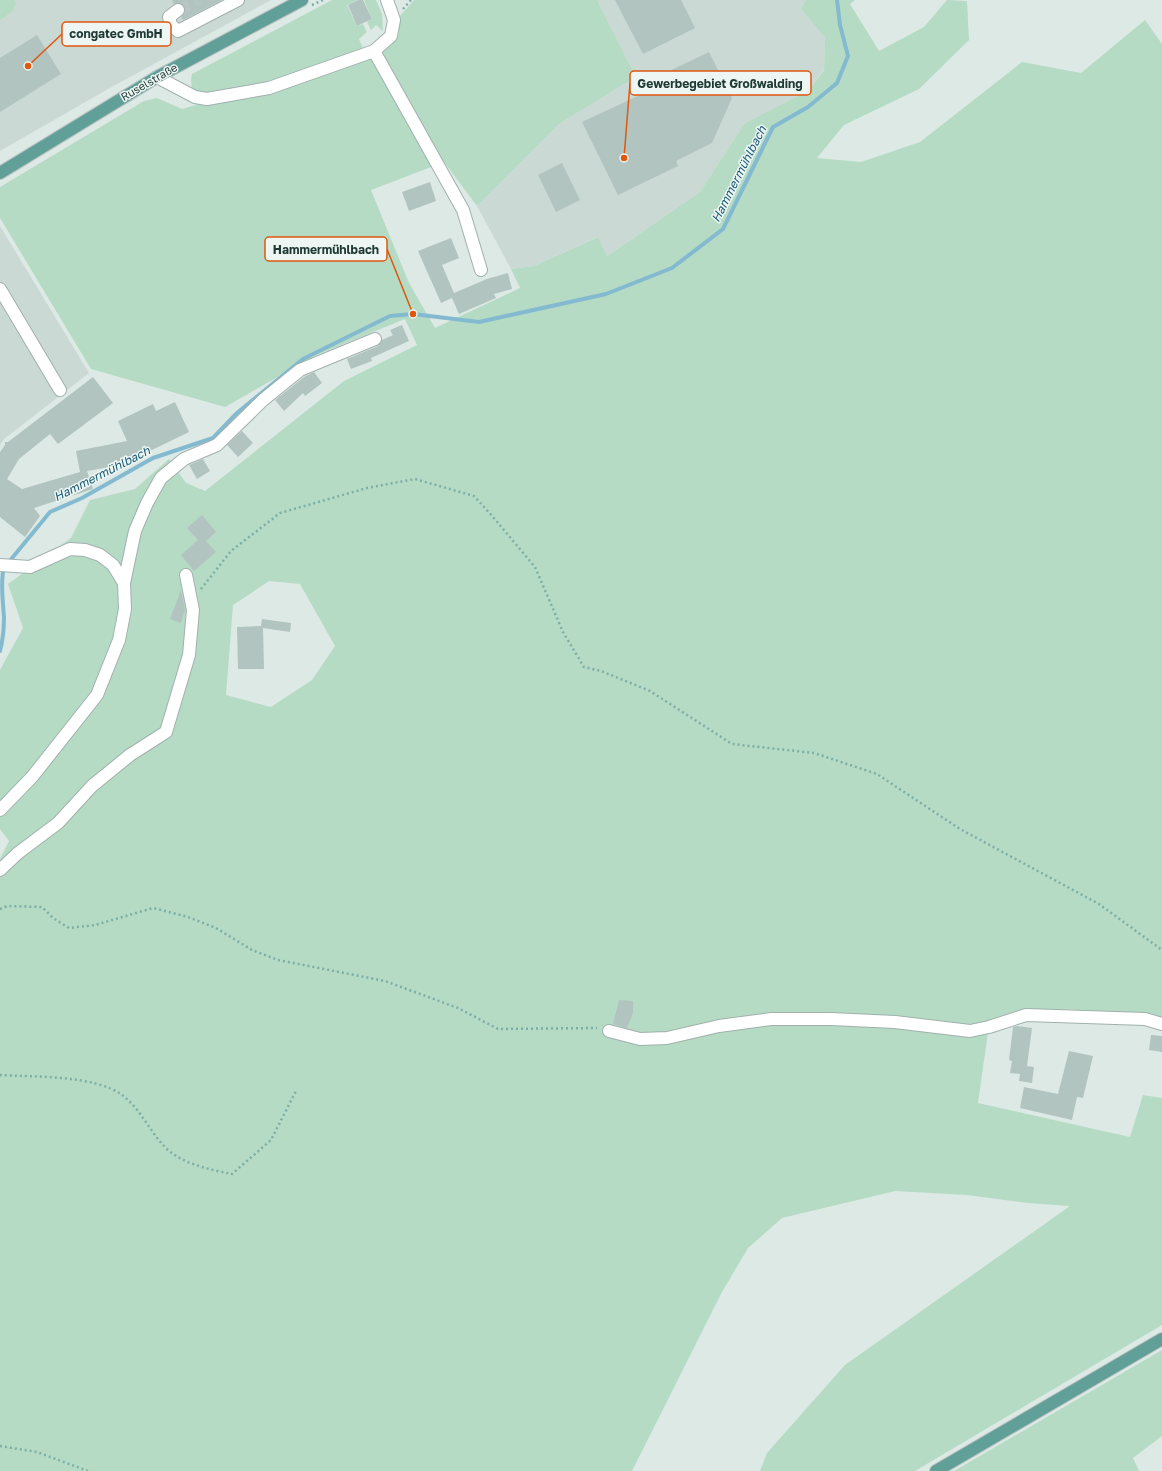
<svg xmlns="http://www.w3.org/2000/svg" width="1162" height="1471" font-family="'Golos Text',sans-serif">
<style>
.built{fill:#cbd9d5}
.green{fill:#b5dbc4;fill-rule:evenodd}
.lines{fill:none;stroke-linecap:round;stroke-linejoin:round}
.stream{stroke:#83bad0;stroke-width:4}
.building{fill:#b2c4bf}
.minor-tunnel{stroke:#b7c6c2;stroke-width:12;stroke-dasharray:12 6;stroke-linecap:butt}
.minor-casing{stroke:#a0b1ad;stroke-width:14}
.major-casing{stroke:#bcc4c2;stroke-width:14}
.path{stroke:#7daea5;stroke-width:2.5;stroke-dasharray:2 3;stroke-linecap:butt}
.minor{stroke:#fff;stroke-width:12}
.major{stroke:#61a098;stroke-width:12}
.labels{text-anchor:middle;stroke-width:3;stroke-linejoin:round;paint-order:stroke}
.street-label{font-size:11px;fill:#1f3935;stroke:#edf6f3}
.water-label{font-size:12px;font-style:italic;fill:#195975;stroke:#edf6f3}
.leader{fill:none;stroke:#de570e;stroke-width:1.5}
.callout-dot{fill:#de570e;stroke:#edf6f3;stroke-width:1.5}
.callout{fill:#edf6f3;stroke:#de570e;stroke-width:1.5}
.callout-label{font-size:12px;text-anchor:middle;font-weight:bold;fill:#1f3935}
</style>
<rect width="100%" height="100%" fill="#dde9e5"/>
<g class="built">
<path d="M 0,0 L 271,0 L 108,89 L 0,151 Z"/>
<path d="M 597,0 L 806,0 L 801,9 L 825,38 L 824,69 L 809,90 L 745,123 L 700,192 L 607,256 L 597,237 L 534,266 L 511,269 L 477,206 L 559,124 L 636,77 Z"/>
<path d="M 0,226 L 89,373 L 4,439 L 0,445 Z"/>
</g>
<g class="green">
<path d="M 0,0 L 14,0 L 16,3 L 12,12 L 0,20 Z"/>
<path d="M 332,0 L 357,0 L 347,5 L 357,26 L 363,24 L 367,32 L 359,39 L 364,51 L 332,64 L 226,92 L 204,95 L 192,90 L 191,80 L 192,74 Z"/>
<path d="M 364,0 L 376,0 L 382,14 L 383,31 L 376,25 L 371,30 L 367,22 L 372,19 Z"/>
<path d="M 414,0 L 597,0 L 636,77 L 559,124 L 477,206 L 444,162 L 371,190 L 409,283 L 435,328 L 520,288 L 511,269 L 534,266 L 598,237 L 607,256 L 700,192 L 745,123 L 809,90 L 824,70 L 825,38 L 801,9 L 806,0 L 855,0 L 850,4 L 879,51 L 924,27 L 947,0 L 967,1 L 969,40 L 919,89 L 844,125 L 817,158 L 861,162 L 920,142 L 1022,62 L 1081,73 L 1145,20 L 1162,44 L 1162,1021 L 1145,1017 L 1068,1009 L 1017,1016 L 989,1025 L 978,1103 L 1130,1137 L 1143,1095 L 1162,1098 L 1162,1325 L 915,1471 L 760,1471 L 767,1453 L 845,1365 L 1070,1206 L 1028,1203 L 967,1195 L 895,1191 L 782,1218 L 748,1248 L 722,1292 L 632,1471 L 0,1471 L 0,859 L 9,841 L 0,829 L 0,670 L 23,628 L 8,584 L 71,538 L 90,500 L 135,489 L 169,459 L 186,483 L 205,491 L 344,381 L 417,345 L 405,319 L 314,356 L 225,407 L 91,369 L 0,218 L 0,187 L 144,101 L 157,98 L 182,109 L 379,51 L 399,33 L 399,17 ZM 269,581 L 300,584 L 335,646 L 312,680 L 271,707 L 226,695 L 233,605 Z"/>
<path d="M 1162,1350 L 1162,1436 L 1133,1458 L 1139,1471 L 954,1471 Z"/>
</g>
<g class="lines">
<g class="stream">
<path d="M 8,563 L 50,512 L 82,498 L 153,458 L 213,438 L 237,413 L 303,359 L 390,316 L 413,314 L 479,322 L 606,294 L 672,268 L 723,229 L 773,127 L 808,107 L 837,83 L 848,56 L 840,25 L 837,0"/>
<path d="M 0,651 C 3,640 4,629 4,617 C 3,604 0,579 4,568"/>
</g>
</g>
<g class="building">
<path d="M 172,0 L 222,0 L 183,20 L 181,17 L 185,12 L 184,6 L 180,3 L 174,4 Z"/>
<path d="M 358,0 L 363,0 L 372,19 L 357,26 L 348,5 Z"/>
<path d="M 615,0 L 681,0 L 695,28 L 643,54 Z"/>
<path d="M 37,35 L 61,74 L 0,112 L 0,58 Z"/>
<path d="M 709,52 L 732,98 L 712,143 L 676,161 L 678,166 L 618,195 L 582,122 L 642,94 L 638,86 Z"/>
<path d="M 562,163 L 580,200 L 556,212 L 538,175 Z"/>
<path d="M 430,182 L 436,201 L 409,211 L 402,192 Z"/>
<path d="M 451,238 L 459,258 L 442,265 L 454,293 L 487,279 L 508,273 L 512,289 L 494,294 L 496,298 L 459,314 L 452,298 L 441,303 L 418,251 Z"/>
<path d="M 402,325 L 409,341 L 371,358 L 372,361 L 351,369 L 347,359 L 378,346 L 382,340 L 393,335 L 390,330 Z"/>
<path d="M 314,372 L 322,383 L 305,396 L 303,393 L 284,411 L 275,400 L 304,377 Z"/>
<path d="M 93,377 L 113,403 L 58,444 L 50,434 L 19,459 L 7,479 L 22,489 L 80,472 L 76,451 L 127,441 L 118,421 L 153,404 L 156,411 L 175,402 L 189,432 L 121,465 L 87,471 L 93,489 L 34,508 L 40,516 L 25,537 L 0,517 L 0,452 L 5,445 L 5,442 L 8,442 Z"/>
<path d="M 242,431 L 253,443 L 238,457 L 227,445 Z"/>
<path d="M 203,459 L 210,471 L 197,479 L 189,465 Z"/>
<path d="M 202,515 L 216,532 L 206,541 L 216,552 L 194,571 L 181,555 L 198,540 L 187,528 Z"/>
<path d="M 181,590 L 185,610 L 181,623 L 170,619 Z"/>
<path d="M 262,619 L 291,623 L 290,632 L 263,628 L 264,669 L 238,669 L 237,627 L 261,626 Z"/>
<path d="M 619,1000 L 633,1001 L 633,1013 L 627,1028 L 613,1024 Z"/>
<path d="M 1017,1026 L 1032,1028 L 1027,1066 L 1034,1067 L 1032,1083 L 1019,1081 L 1020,1074 L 1010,1073 L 1012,1061 L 1009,1060 L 1013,1027 Z"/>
<path d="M 1151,1035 L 1162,1036 L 1162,1052 L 1149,1050 Z"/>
<path d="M 1069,1051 L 1093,1056 L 1083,1098 L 1077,1097 L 1072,1120 L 1020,1108 L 1024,1087 L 1058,1094 Z"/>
</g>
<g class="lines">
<path class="minor-tunnel" d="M 178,10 L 198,0"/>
<g class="minor-casing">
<g id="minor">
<path d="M 178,10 L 169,17 L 171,25 L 178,31 L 238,0"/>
<path d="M 374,51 L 463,210 L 481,270"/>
<path d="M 157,77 L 195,97 L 207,99 L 269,88 L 374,51 L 391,36 L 394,20 L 387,0"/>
<path d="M 0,289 L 60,390"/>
<path d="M 0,565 L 30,567 L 70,549 L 85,550 L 100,555 L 113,565 L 124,583 L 125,609 L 119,640 L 97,695 L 32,777 L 0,810"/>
<path d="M 124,583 L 135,531 L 147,503 L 161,478 L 184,459 L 217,445 L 263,400 L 300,370 L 375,339"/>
<path d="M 0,870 L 18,853 L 58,823 L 92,786 L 130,755 L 166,732 L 189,655 L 193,610 L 186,575"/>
<path d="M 609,1031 L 640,1039 L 667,1038 L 719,1026 L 771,1019 L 831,1019 L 895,1022 L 970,1031 L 989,1027 L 1026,1015 L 1145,1019 L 1162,1024"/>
</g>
</g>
<g class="major-casing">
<g id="major">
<path d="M 0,173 L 157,77 L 302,0"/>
<path d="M 936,1471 L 1162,1339"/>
</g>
</g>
<g class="path">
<path d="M 312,5 L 323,0"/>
<path d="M 403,9 L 411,0"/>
<path d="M 201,589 L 231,551 L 280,513 L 367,488 L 415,479 L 474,496 L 493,517 L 535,567 L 563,632 L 584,667 L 601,671 L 650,691 L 732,744 L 814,753 L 877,774 L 960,829 L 1099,904 L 1162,950"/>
<path d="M 0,909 L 7,906 L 42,907 L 53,918 L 69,928 L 95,925 L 153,908 L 188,917 L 216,928 L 252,950 L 278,960 L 385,981 L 458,1008 L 498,1029 L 597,1028"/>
<path d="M 0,1075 C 34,1077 95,1075 122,1095 C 142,1110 150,1133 167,1149 C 183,1164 211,1170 232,1174 L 271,1140 L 296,1091"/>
<path d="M 0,1446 L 37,1452 L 88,1471"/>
</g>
<use href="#minor" class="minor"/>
<use href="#major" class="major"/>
</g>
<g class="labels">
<g class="street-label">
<text transform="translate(149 82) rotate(-30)" y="4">Ruselstraße</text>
</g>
<g class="water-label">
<text transform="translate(739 174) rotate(-63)" y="4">Hammermühlbach</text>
<text transform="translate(102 474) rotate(-27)" y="4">Hammermühlbach</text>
</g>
</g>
<path class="leader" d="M28 66L62 34M624 158L630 83M413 314L387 249"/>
<g class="callout-dot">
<circle cx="28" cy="66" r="4"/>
<circle cx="624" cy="158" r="4"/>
<circle cx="413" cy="314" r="4"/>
</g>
<g class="callout">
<rect x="62" y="22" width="109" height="24" rx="4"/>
<rect x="630" y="71" width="181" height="24" rx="4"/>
<rect x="265" y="237" width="122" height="24" rx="4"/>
</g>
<g class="callout-label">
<text x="116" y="38">congatec GmbH</text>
<text x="720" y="88">Gewerbegebiet Großwalding</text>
<text x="326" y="254">Hammermühlbach</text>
</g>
</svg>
